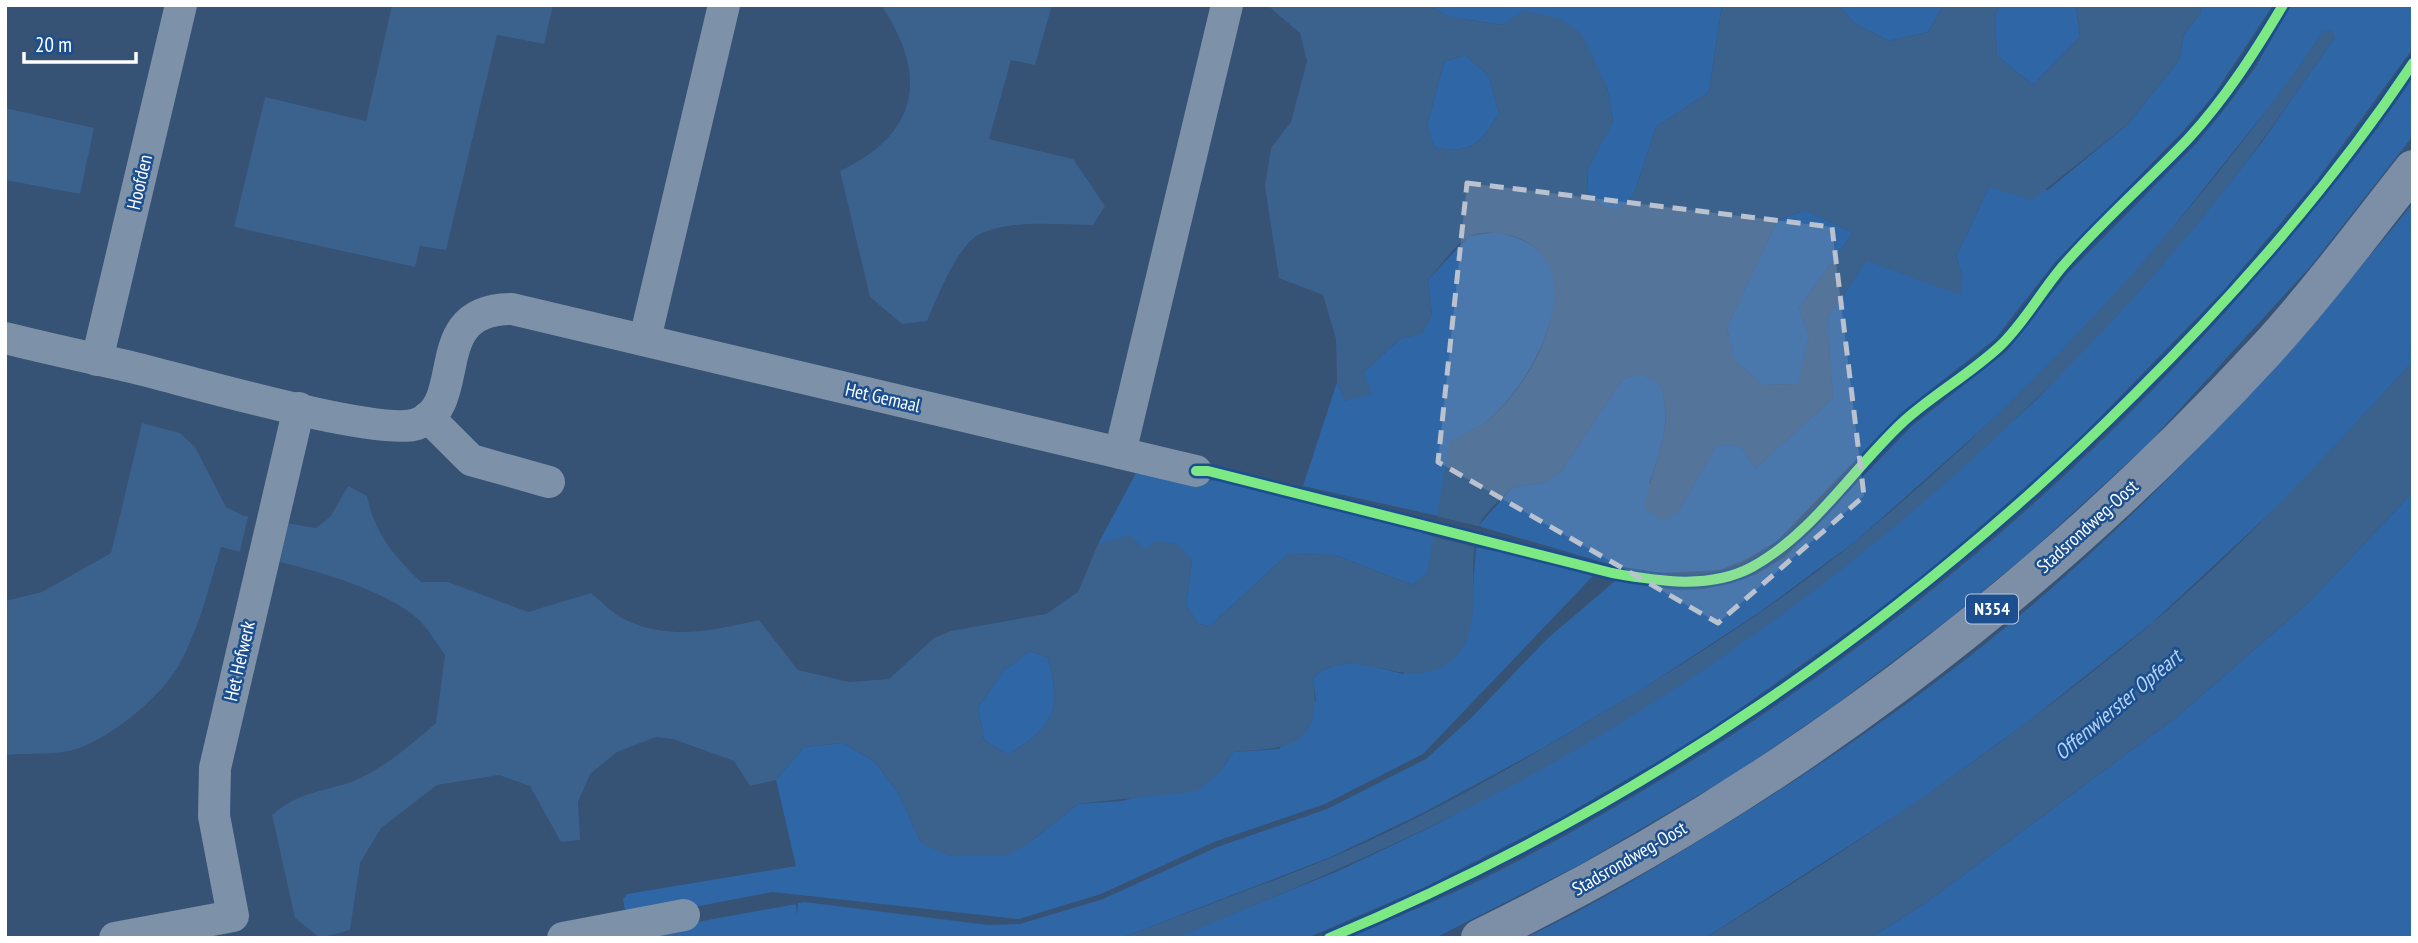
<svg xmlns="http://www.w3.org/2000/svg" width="2418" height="943" font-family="'PT Sans Narrow',sans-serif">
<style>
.green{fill:#2f66a5}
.water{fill:#3b618d;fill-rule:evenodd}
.pier{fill:#365274}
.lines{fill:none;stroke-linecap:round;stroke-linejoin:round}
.street{stroke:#7d92a8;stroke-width:32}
.primary{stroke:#7d8ea7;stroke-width:38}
.cycleway-casing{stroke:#1b4f8f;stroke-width:15}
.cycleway{stroke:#7ce984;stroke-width:10}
.marked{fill:#b9c2ce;fill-opacity:0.2;stroke:#b9c2ce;stroke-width:5;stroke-dasharray:14 9;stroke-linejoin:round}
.labels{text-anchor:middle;stroke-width:5;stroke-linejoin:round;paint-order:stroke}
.shield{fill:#1b4f8f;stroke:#bbcadd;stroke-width:2}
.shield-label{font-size:18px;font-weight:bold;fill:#fff}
.street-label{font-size:19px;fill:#fff;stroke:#1b4f8f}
.water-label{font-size:21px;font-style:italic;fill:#b5d3f5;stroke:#1b4f8f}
</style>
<rect width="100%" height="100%" fill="#365274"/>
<g class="green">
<path d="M 1428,5 L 1722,5 L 1709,92 L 1656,127 L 1634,194 L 1618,211 L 1602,206 L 1587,191 L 1588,169 L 1613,121 L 1607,87 L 1503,25 L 1450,17 Z"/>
<path d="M 1838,5 L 1944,5 L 1928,32 L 1889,41 L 1854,23 Z"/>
<path d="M 1999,5 L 2076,5 L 2080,37 L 2033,85 L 1997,56 L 1995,17 Z"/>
<path d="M 2202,5 L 2273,5 L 2213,96 L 2183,131 L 2055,262 L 1995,339 L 1901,413 L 1777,541 L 1745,560 L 1720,570 L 1661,573 L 1616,566 L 1478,526 L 1513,487 L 1542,483 L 1561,472 L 1623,379 L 1642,374 L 1661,385 C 1671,421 1662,449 1649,483 L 1678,512 L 1717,445 L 1740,446 L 1756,468 L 1833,398 L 1827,318 L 1867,260 L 1963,277 L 1956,257 L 1989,187 L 2048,190 L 2128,124 L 2179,60 L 2184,34 L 2200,14 Z"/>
<path d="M 2291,5 L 2413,5 L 2413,48 L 2317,180 L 2225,289 L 2067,451 L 1929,571 L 1869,617 L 1700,737 L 1555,821 L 1423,888 L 1307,938 L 1173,938 L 1338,871 L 1431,827 L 1557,760 L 1655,699 L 1968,462 L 2038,398 L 2202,218 L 2262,142 L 2335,37 L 2324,31 L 2281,92 L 2131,280 L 2027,389 L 1856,541 L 1760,612 L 1644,688 L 1545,747 L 1423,813 L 1331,857 L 1121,938 L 609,938 L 796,904 L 797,915 L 798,903 L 805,902 L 988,925 L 1020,924 L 1103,899 L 1217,847 L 1327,809 L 1426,759 L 1471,718 L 1548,638 L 1615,581 L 1674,590 L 1704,589 L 1755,575 L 1785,557 L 1912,426 L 2007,351 L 2068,273 L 2196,144 L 2227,106 L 2255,68 Z"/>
<path d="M 1465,55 L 1489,76 L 1499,113 C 1481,144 1470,155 1434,147 L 1427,126 L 1444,62 Z"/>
<path d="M 2413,77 L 2413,136 L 2311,266 L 2147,445 L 2029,553 L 1949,619 L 1831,708 L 1731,776 L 1581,864 L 1435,938 L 1349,938 C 1404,914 1461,891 1514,863 C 1798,714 2055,513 2263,269 C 2316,208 2368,145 2413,77 Z"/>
<path d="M 2413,203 L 2413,361 L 2294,491 L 2152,623 L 2029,721 L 1916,803 L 1705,938 L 1525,938 C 1593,906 1659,865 1723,826 C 1842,752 1958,672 2063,578 C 2191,464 2306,337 2413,203 Z"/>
<path d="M 1805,210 L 1853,233 L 1799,308 L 1809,336 L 1799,384 L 1763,385 L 1733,359 L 1727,327 L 1777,221 Z"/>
<path d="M 1498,232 C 1517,237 1537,244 1548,262 C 1574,306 1523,392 1488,420 C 1477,429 1462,435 1450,442 L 1438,516 L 1303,486 L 1337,382 L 1345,401 L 1364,372 L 1400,339 L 1422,333 L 1432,314 L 1428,280 L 1469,236 Z"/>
<path d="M 1136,473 L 1199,482 L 1215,480 L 1422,530 L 1422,533 L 1435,537 L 1427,574 L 1412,585 L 1336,555 L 1288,554 L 1210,626 L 1198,624 L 1186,605 L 1192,560 L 1145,549 L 1098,544 Z"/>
<path d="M 2413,492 L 2413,938 L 1870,938 L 1924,904 L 2179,715 L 2310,601 Z"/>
<path d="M 1476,547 L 1494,551 L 1495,549 L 1593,576 L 1423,754 L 1325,804 L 1214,842 L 1101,894 L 1019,919 L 772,892 L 684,909 L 626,916 L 623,899 L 627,894 L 796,866 L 776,780 L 804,747 L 843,743 L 875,762 L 899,794 L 921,843 L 1029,843 L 1078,804 L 1122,801 L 1221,771 L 1233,752 L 1279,749 L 1316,700 L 1313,678 C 1340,653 1371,666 1403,674 L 1471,615 Z"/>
<path d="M 1030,651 L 1048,658 C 1063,711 1053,726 1008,755 L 984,740 L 978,708 L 1003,671 Z"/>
</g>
<g class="water">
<path d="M 392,5 L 553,5 L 544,44 L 497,35 L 446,250 L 420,246 L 415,267 L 234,227 L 265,97 L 366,121 Z"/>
<path d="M 881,5 L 1052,5 L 1035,65 L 1011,60 L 989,139 L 1073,159 L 1105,206 L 1093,225 C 1058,225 1013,219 980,234 C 958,244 936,300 927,321 L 902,324 L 870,297 L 840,171 C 919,133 929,76 881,5 Z"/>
<path d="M 1267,5 L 1428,5 L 1450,17 L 1502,25 L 1523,11 L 1559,18 L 1582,34 L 1607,87 L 1613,122 L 1588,169 L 1587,190 L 1602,206 L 1618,211 L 1634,194 L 1656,127 L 1709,92 L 1722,5 L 1838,5 L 1854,23 L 1889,41 L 1928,32 L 1944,5 L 1999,5 L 1995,17 L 1997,56 L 2033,85 L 2080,37 L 2076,5 L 2202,5 L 2200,14 L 2184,34 L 2179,60 L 2128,124 L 2032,200 L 1989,187 L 1956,257 L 1963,277 L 1961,295 L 1867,261 L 1827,318 L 1833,398 L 1756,468 L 1740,446 L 1717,445 L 1678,512 L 1663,521 L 1645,508 C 1652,459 1675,438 1661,385 L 1642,374 L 1623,379 L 1561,472 L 1542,483 L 1512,487 C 1503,498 1482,514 1478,528 C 1465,569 1488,633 1450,662 C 1404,696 1355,639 1313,678 C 1323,747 1291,748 1233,752 L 1221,771 L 1197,791 L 1078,804 L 1029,843 L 1008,855 L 950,856 L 921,843 L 899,794 L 875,762 L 843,743 L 804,747 L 776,780 L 750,786 L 734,761 L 673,739 L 656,737 L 617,752 L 590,774 L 578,802 L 580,840 L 561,842 L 530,786 L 499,775 L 437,785 L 381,828 L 360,863 L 350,930 L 320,938 L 295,918 L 272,815 C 300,791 319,793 351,782 C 382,770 412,744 436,723 L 445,655 C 437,644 429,630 419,620 C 376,581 277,562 221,547 C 209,586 200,627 180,663 C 163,696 106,743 69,751 C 49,755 26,753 5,755 L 5,601 L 42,592 L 111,553 L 142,423 L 180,433 L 195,447 L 226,507 L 244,516 L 316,528 L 330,517 L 348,486 L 367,496 C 375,534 394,556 421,582 L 448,582 L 528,612 L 591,593 C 602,602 613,614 626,620 C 669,641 715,630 759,620 L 798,670 L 849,682 L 889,679 L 934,638 L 951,631 L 1046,614 L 1078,592 L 1098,544 L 1130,535 L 1145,549 L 1157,541 L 1177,544 L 1192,560 L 1186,605 L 1198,624 L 1210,626 L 1288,554 L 1336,555 L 1412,585 L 1427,573 L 1450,442 C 1462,435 1476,429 1487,421 C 1536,384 1598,260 1510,235 C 1499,232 1478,231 1468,237 C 1453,247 1440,267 1428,280 L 1432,314 L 1422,334 L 1400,339 L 1364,372 L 1372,394 L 1345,401 L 1337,382 L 1336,339 L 1323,295 L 1279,278 L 1265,186 L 1271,148 L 1291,122 L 1307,61 L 1300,33 ZM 1465,55 L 1489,76 L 1499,113 C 1481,144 1471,155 1434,147 L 1427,126 L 1444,62 ZM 1805,210 L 1853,233 L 1799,308 L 1809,336 L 1799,384 L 1763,385 L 1733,359 L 1727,327 L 1777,221 ZM 1030,651 L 1048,658 C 1063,711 1053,726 1008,755 L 984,740 L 978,708 L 1003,671 Z"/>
<path d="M 2331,30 L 2335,37 C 2293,98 2251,158 2204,216 C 2025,434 1802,621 1556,761 C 1440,827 1318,879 1195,930 L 1173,938 L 1121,938 C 1191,911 1261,886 1330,858 C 1420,820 1506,771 1589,721 C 1681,666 1774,608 1857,540 C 2036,392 2191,221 2324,31 Z"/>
<path d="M 5,108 L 94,128 L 80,194 L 5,180 Z"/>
<path d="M 2413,361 L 2413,492 L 2310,601 L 2179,715 L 1924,904 L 1870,938 L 1705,938 C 1860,843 2012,741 2151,624 C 2246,544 2329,452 2413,361 Z"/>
</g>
<g class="pier">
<path d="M 249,513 L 289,522 L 279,566 L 239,555 Z"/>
<path d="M 1435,516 L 1482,527 L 1479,548 L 1431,536 Z"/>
</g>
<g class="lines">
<g class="street">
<path d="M 5,338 C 49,349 92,358 135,368 C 185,380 379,437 417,424 C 471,404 423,309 512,309 L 1196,471"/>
<path d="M 645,339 L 724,5"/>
<path d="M 97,360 L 181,5"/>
<path d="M 428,417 L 471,460 L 549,482"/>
<path d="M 1120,453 L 1227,5"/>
<path d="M 115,938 L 233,916 L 214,816 L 215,768 L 299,408"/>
<path d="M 563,938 L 684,915"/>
</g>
<path class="primary" d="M 1480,938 C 1777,794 2042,593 2266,350 C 2318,293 2365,230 2413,169"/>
<g class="cycleway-casing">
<g id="cycleway">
<path d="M 1196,471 L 1208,471 L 1612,573 C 1658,581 1709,590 1752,567 C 1814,533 1853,468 1904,421 C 1934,394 1970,374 2000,346 C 2024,323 2040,293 2062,267 C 2101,222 2147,182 2188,139 C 2225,99 2255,52 2283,5"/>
<path d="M 1329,938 C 1632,812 1903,626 2135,394 C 2237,293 2333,183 2413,63"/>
</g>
</g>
<use href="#cycleway" class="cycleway"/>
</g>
<path class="marked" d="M 1467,183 L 1832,227 L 1864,496 L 1718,623 L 1438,462 Z"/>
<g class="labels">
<rect class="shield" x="1966" y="594.5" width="52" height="29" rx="5"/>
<g class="shield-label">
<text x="1992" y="615">N354</text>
</g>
<g class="street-label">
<text transform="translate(139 182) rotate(-77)" y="7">Hoofden</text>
<text transform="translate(883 397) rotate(13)" y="7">Het Gemaal</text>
<text transform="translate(2087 526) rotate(-42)" y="7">Stadsrondweg-Oost</text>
<text transform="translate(239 661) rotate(-77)" y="7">Het Hefwerk</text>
<text transform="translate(1629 858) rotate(-30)" y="7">Stadsrondweg-Oost</text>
</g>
<g class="water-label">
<text transform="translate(2118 705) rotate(-40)" y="7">Offenwierster Opfeart</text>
</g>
</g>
<rect width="2418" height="943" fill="none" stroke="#ffffff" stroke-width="14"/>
<path d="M24 52v10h112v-10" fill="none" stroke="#ffffff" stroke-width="3.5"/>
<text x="35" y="52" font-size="21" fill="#ffffff" stroke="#1b4f8f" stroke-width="5" paint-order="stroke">20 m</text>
</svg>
